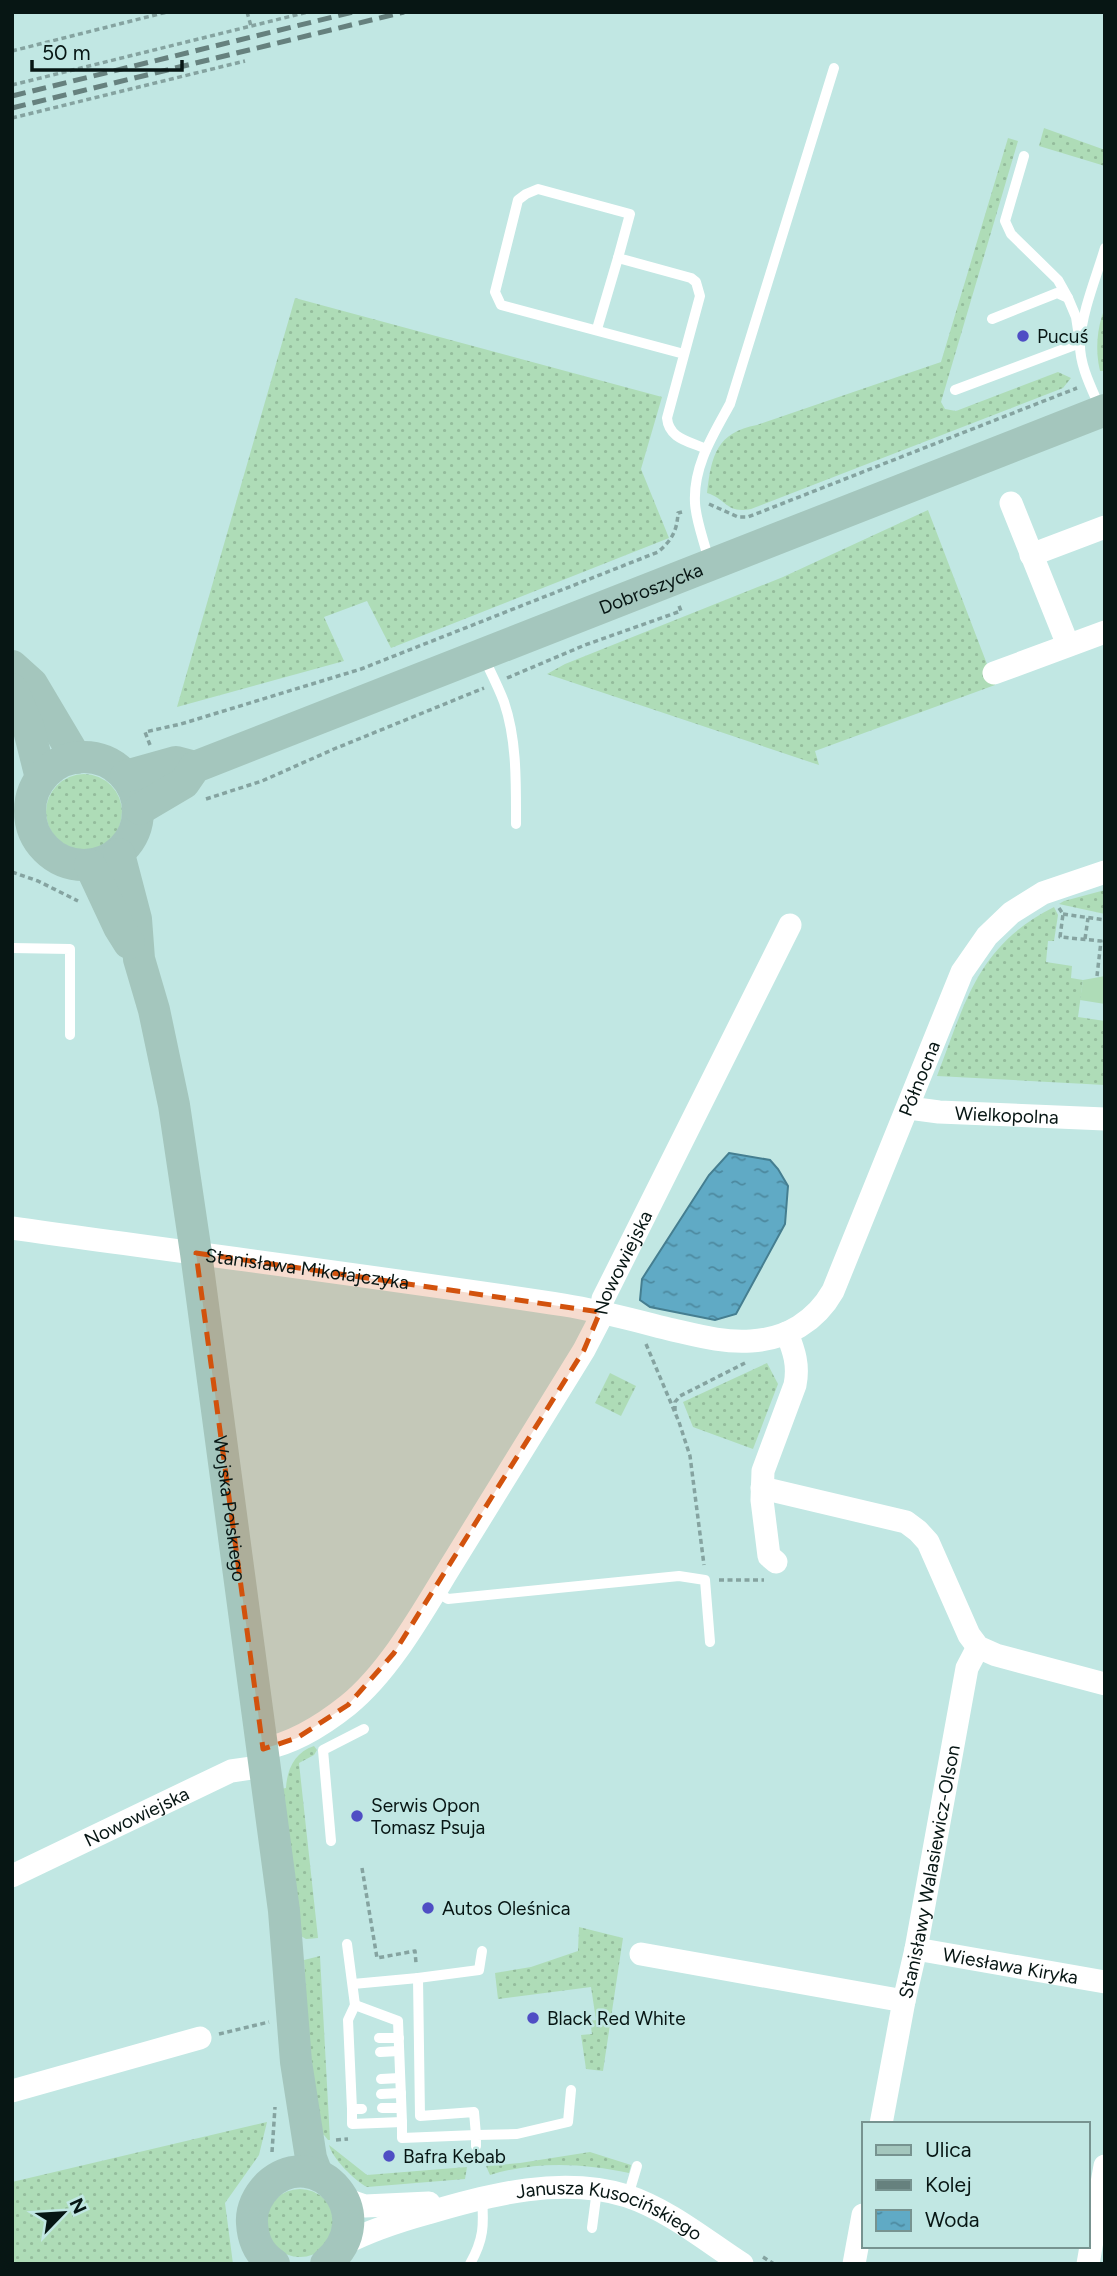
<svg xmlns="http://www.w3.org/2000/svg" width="1117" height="2276" font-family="Figtree,sans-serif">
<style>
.grass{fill:url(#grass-dots)}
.pitch{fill:#aedcb7}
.water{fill:url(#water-ripples);stroke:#457e90;stroke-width:2}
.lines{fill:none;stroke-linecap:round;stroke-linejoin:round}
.path{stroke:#85a3a0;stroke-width:3.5;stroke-dasharray:5 3.5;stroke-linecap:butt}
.lane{stroke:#fff;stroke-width:10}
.street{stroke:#fff;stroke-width:23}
.secondary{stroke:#a4c6bd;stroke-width:32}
.rail{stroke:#66817e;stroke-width:5;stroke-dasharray:14 7;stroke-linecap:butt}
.marked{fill:#d2520d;fill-opacity:0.2;stroke:#d2520d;stroke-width:5;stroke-dasharray:14 9;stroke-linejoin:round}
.poi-dot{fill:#4f4ec4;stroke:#c1e7e3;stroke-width:2.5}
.labels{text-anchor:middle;stroke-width:5;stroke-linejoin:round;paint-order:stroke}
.poi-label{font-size:19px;fill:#071614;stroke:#c1e7e3;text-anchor:start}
.street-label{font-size:19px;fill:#071614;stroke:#c1e7e3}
</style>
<defs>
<pattern id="grass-dots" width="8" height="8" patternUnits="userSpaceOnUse" patternTransform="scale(1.75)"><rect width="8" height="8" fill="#aedcb7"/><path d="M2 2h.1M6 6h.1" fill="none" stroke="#94bc9c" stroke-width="1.8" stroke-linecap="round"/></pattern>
<pattern id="water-ripples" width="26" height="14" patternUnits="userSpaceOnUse" patternTransform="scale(1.75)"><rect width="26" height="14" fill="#60aac5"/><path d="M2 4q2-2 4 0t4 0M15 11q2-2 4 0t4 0" fill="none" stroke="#4d899f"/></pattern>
</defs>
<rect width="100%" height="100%" fill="#c1e7e3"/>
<g class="grass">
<path d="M 1044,128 L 1105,150 L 1105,166 L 1039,146 Z"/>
<path d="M 1008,138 L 1018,141 L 941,402 L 945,409 L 956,411 L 1058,372 L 1071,378 L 1063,388 L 751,509 C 726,514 727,499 707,493 C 711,456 717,432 757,425 L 941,362 Z"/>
<path d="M 295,298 L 662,397 L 641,469 L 669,538 L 391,648 L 367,601 L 324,617 L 344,661 L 177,707 Z"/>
<path d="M 1104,310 L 1105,371 L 1100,371 C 1095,350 1097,329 1104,310 Z"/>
<path d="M 928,510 L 995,685 L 815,751 L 819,765 L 547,674 L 565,664 L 783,577 Z"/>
<circle cx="84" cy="812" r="38"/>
<path d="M 1105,890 L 1105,914 L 1059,904 L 1064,901 Z"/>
<path d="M 1054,907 L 1058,915 L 1054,941 L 1048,941 L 1046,962 L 1072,966 L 1071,978 L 1083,980 L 1078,1017 L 1105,1021 L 1105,1085 L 937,1076 C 966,1001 977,946 1054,907 Z"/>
<path d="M 767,1363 L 778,1384 L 753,1449 L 693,1427 L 683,1402 Z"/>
<path d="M 610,1373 L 636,1386 L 621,1416 L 595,1403 Z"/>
<path d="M 314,1746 L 317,1750 L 314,1755 L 299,1763 L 318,1938 L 306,1939 L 299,1935 L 280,1789 L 286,1788 C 287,1769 295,1752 314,1746 Z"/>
<path d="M 579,1927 L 623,1938 L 603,2071 L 586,2069 L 581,2035 L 592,2034 L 590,2021 L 596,2020 L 591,1987 L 498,1999 L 495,1973 L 531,1967 L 578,1951 Z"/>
<path d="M 320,1956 L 330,2140 L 328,2140 L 324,2135 L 314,2132 L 304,1960 Z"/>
<path d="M 267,2122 L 259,2155 L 225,2203 L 233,2264 L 12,2264 L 12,2182 Z"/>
<path d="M 329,2145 L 367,2175 L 467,2167 L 465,2179 L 367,2187 C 355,2181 332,2158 329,2145 Z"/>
<path d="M 590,2152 L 631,2165 L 629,2173 C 583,2163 535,2161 490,2175 L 486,2166 L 520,2163 Z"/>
<circle cx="300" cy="2223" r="34"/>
</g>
<path class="pitch" d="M 1105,976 L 1105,1004 L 1080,1000 L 1083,980 Z"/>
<path class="water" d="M 729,1153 L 770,1160 L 778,1169 L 788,1186 L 785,1224 L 736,1314 L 715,1320 L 650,1307 L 640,1300 L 642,1279 L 709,1175 Z"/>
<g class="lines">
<g class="path">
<path d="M 247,12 L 251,26"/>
<path d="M 12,51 L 167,12"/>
<path d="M 12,85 L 308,12"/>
<path d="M 12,118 L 245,61"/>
<path d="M 709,504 L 738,517 L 748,517 L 1077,388"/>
<path d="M 507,678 L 585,645 L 681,611 L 678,603"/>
<path d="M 150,745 L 145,732 L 181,724 L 361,669 L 658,552 C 672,540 677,531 678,513 L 682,512"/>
<path d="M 206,799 L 262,781 L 334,749 L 484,688"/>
<path d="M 12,872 L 38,881 L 78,901"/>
<path d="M 1059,908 L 1063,914 L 1060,937 L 1101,941 L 1097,976"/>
<path d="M 1063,914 L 1105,920"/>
<path d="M 1085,939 L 1088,918"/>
<path d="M 646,1344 L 679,1422 L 690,1456 L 704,1565"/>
<path d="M 675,1411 L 675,1402 L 680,1396 L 745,1363"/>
<path d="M 719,1580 L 764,1580"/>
<path d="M 362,1868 L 377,1958 L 415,1951 L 416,1963"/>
<path d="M 219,2034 L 269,2022"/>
<path d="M 336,2140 L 348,2139"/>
<path d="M 272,2152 L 275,2107"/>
<path d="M 763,2257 L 774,2264"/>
</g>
<g class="lane">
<path d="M 1024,156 L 1005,221 L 1011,234 L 1058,280 L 1068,298"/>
<path d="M 597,329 L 618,258"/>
<path d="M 684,354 L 501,305 L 495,292 L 518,200 L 526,194 L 538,189 L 630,214 L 618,258 L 691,278 L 696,282 L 700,296 L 667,418 C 669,439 689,441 706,449"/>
<path d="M 955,390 L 1080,343 L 1076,317 L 1068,298 L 1057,293 L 992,319"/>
<path d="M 1101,410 C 1092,389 1079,365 1080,342 C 1082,311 1096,278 1105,248"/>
<path d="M 709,562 C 705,543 696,522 695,503 C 693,466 713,435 730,404 L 834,68"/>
<path d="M 483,656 C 490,671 498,686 504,702 C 517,740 516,783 516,824"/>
<path d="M 12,948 L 70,949 L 70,1035"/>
<path d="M 435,1591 L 448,1599 L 679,1576 L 705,1580 L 710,1642"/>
<path d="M 331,1841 L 323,1750 L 364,1729"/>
<path d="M 347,1944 L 355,2005 L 348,2020 L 352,2109 L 362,2109"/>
<path d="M 418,1978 L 479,1970 L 482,1951"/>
<path d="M 353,1984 L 418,1978 L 420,2116 L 474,2112 L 476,2135 L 402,2138 L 402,2122"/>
<path d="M 379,2038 L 399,2038"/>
<path d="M 380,2052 L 399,2051"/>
<path d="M 381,2079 L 400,2078"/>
<path d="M 381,2094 L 401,2093"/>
<path d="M 382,2108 L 401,2108"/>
<path d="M 352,2109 L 352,2124 L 402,2122 L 398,2021 L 355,2005"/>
<path d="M 476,2146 L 476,2135 L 517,2134 L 568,2122 L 571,2090"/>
<path d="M 628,2196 L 637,2166"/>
<path d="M 592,2228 L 597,2190"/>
<path d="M 470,2264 C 484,2239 484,2225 482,2198"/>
</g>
<g class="street">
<path d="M 1011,503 L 1068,645"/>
<path d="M 1031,555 L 1105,527"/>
<path d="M 994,673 L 1105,632"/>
<path id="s1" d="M 909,1108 L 939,1112 L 1105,1119"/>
<path id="s2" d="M 12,1228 C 196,1254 381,1277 564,1305 C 601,1311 637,1321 673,1330 C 699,1336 725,1343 751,1341 C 787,1339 816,1321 833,1291 L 962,972 L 987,936 L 1011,913 L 1043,893 L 1105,872"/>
<path d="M 762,1488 L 906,1522 L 918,1531 L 928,1542 L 969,1635 L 978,1647 L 996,1655 L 1105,1684"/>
<path d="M 776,1562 L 769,1556 L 762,1500 L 763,1471 L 795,1385 C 799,1365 794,1351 787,1333"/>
<path id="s3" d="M 263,1749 C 295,1743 323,1725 348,1705 C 392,1669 425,1607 455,1559 C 498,1489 541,1420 584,1350 L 599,1321 L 603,1299 L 790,925"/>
<path id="s4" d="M 12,1876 L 231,1771 L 265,1766"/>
<path id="s5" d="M 916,1949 L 1105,1982"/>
<path id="s6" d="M 641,1954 L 904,2001 L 916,1949 L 967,1668 L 978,1647"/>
<path d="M 12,2091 L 200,2038"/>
<path d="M 881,2124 L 904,2001"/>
<path d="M 342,2198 L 365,2206 L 429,2203"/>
<path id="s7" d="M 344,2244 C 371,2230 399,2221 428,2213 C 491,2194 563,2176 627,2196 C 669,2210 705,2240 742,2264"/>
<path d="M 854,2264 L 863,2215"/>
<path d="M 1088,2264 L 1105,2166"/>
</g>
<g class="secondary">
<path d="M 12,666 L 32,684 L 76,758"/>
<path d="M 12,689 L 28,726 L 41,778"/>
<circle cx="84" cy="811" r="54"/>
<path d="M 126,776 L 176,762 L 195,767"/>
<path id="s8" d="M 140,809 L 184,783 L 195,767 L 1105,410"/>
<path id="s9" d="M 119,854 L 136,919 L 139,959 L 154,1010 L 174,1105 L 196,1253 L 284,1911 L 296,2062 L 311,2158 L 317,2174"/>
<path d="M 90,865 L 119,927 L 129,943"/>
<path d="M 274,2264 C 259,2254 253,2241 252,2223 C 251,2209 258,2195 268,2185 C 316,2141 384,2215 326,2264"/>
</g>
<g class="rail">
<path d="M 12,96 L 353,12"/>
<path d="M 12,108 L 404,12"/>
</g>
</g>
<path class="marked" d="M 196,1253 L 600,1312 L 584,1350 L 394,1653 L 348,1705 L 297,1738 L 263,1749 Z"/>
<g class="poi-dot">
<circle cx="1023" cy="336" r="7"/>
<circle cx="357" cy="1816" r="7"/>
<circle cx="428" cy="1908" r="7"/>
<circle cx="533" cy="2018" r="7"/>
<circle cx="389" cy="2156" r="7"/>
</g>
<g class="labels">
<g class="poi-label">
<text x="1037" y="343">Pucuś</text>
<text x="371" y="1812">Serwis Opon<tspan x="371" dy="22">Tomasz Psuja</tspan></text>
<text x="442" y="1915">Autos Oleśnica</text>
<text x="547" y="2025">Black Red White</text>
<text x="403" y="2163">Bafra Kebab</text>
</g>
<g class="street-label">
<text dy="7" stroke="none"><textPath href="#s8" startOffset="560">Dobroszycka</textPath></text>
<text dy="7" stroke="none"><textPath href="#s2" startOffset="1078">Północna</textPath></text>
<text dy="7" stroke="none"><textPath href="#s1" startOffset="98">Wielkopolna</textPath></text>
<text dy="7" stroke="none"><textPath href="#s3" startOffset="620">Nowowiejska</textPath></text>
<text dy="7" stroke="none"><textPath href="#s2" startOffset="298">Stanisława Mikołajczyka</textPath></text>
<text dy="7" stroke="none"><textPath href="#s9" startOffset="665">Wojska Polskiego</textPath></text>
<text dy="7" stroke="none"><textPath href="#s4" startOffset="138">Nowowiejska</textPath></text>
<text dy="7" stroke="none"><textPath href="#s6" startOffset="399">Stanisławy Walasiewicz-Olson</textPath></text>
<text dy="7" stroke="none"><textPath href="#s5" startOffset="96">Wiesława Kiryka</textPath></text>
<text dy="7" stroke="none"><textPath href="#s7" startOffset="278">Janusza Kusocińskiego</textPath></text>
</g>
</g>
<rect width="1117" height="2276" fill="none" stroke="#071614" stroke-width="28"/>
<rect x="862" y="2122" width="228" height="126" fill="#c1e7e3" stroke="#779390" stroke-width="2"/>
<rect x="876" y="2145" width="35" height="10" fill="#a4c6bd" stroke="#779390" stroke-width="2"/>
<text x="925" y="2157" font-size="21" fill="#071614">Ulica</text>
<rect x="876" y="2180" width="35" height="10" fill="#66817e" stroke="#779390" stroke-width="2"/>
<text x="925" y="2192" font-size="21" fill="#071614">Kolej</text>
<rect x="876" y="2210" width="35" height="21" fill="url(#water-ripples)" stroke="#779390" stroke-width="2"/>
<text x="925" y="2227" font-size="21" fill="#071614">Woda</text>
<g transform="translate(63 2213) rotate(65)" stroke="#c1e7e3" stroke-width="5" paint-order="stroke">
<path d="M0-5L12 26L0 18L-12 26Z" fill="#071614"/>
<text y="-10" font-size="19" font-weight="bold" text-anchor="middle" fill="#071614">N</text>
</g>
<path d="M32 60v10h150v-10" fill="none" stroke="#071614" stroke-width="3.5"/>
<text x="42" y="60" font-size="21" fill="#071614" stroke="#c1e7e3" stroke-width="5" paint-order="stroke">50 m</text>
</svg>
